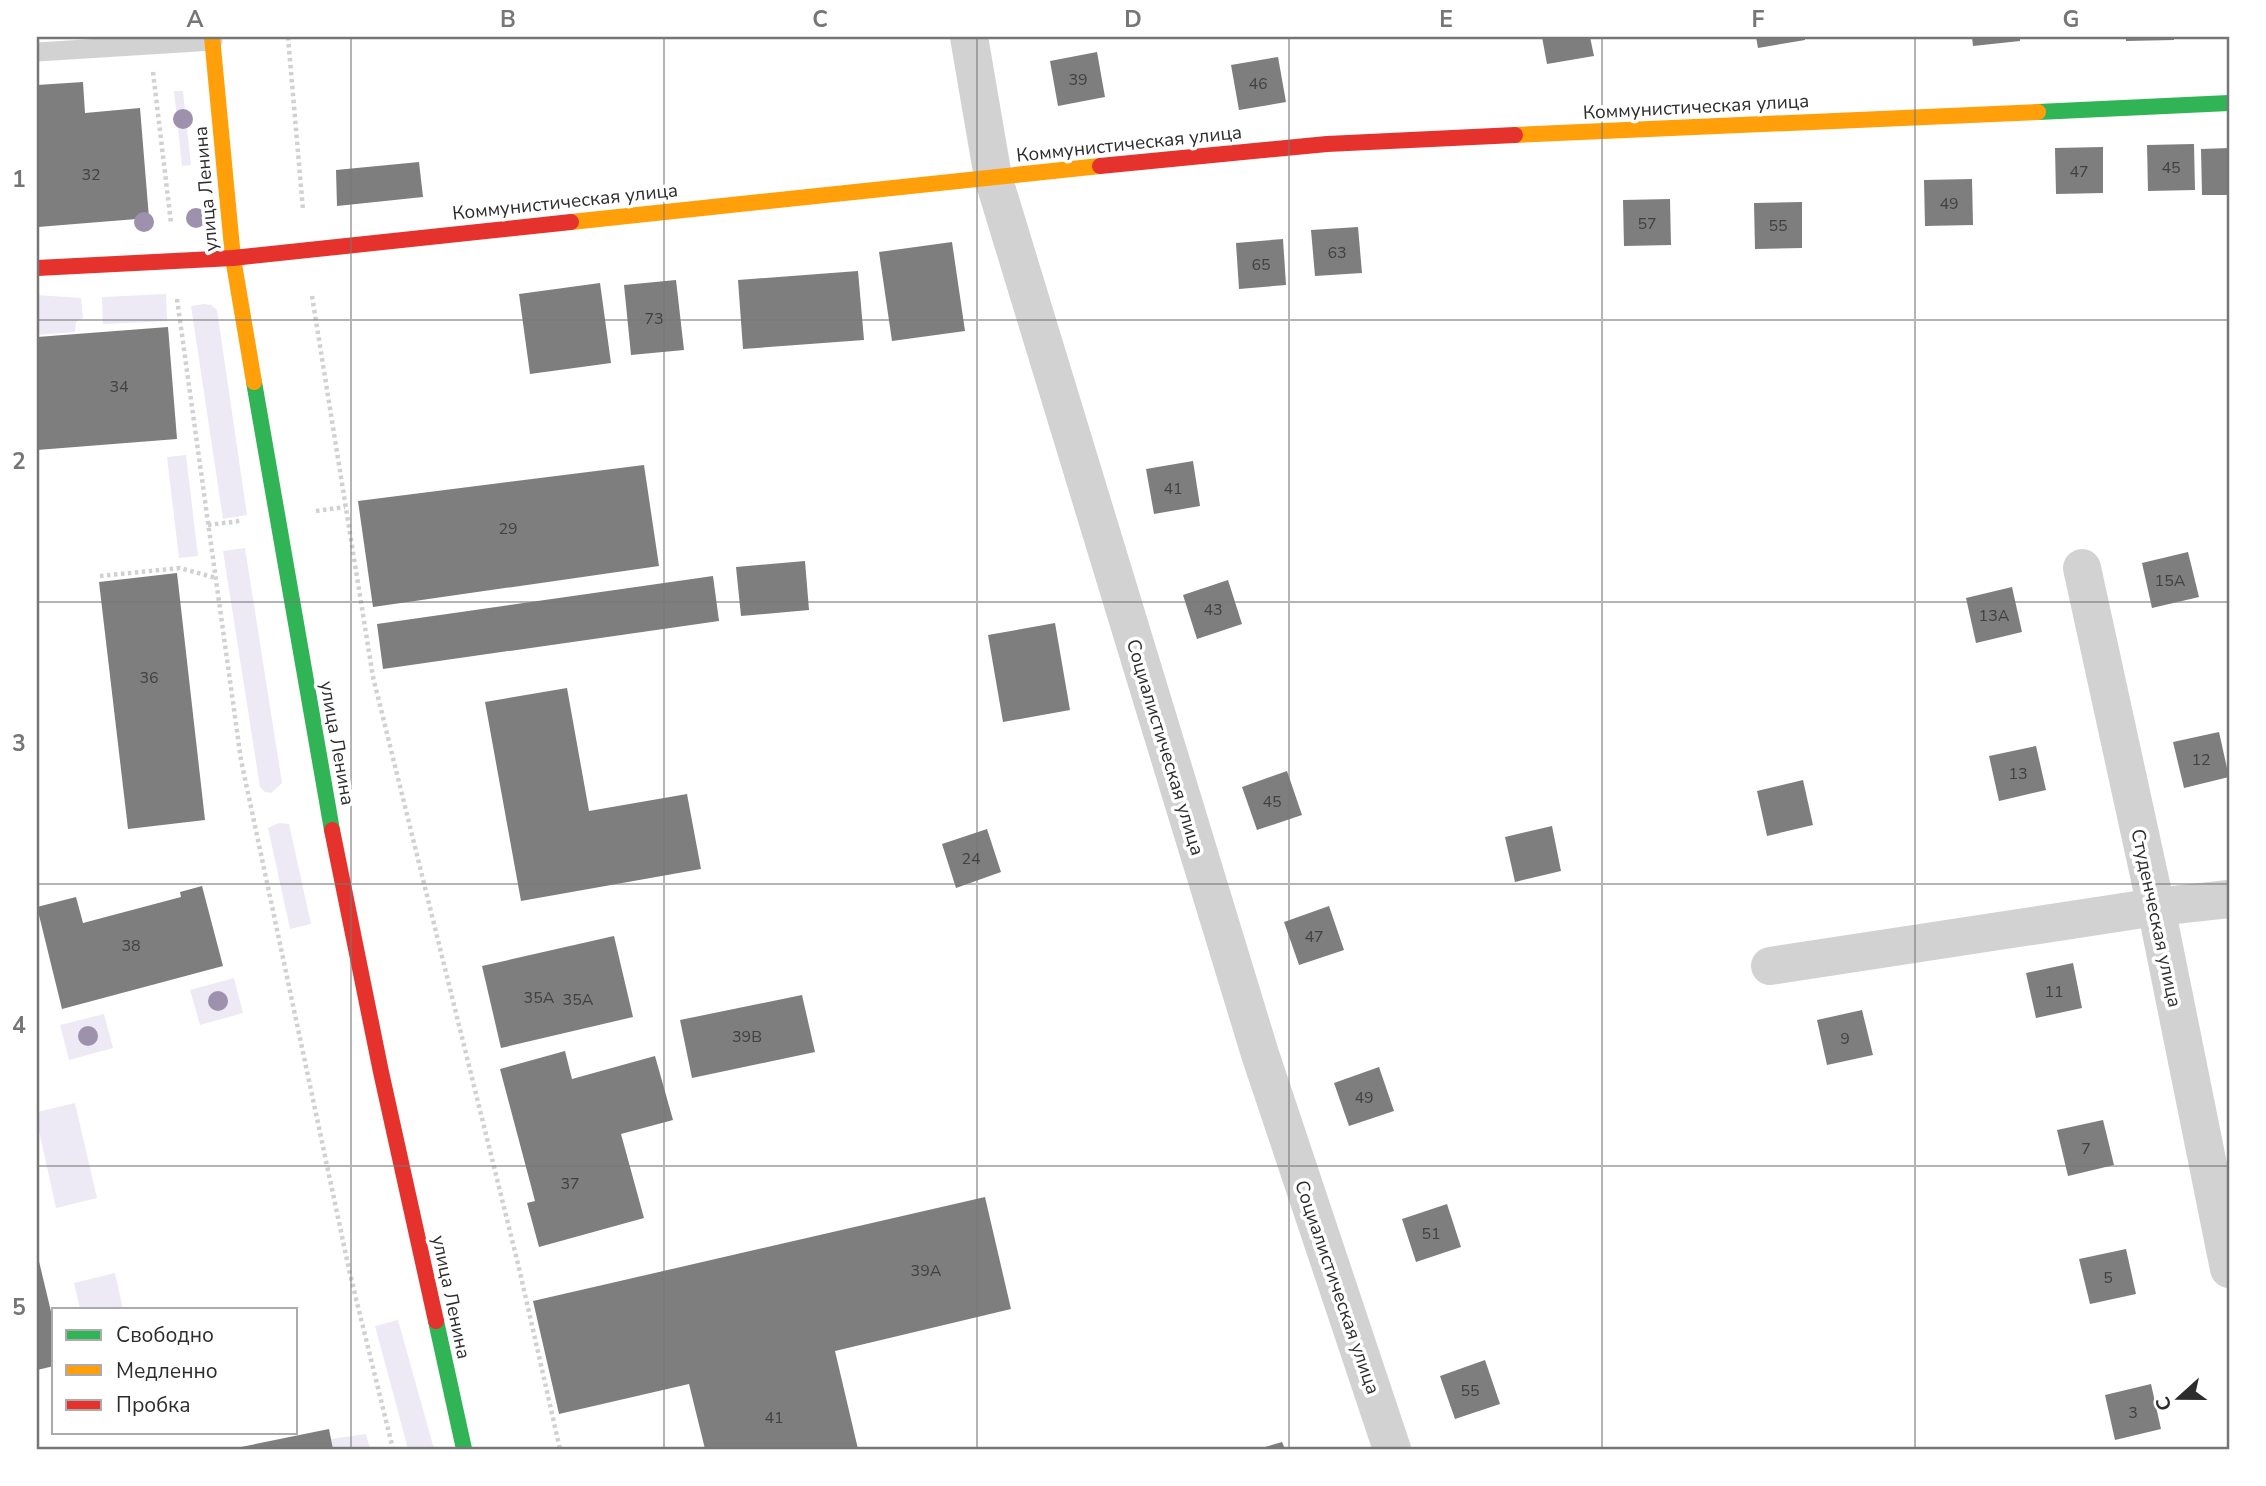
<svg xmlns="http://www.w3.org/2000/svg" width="2266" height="1486" font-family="'Nunito Sans',sans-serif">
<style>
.green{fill:#edeaf5}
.building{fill:#7e7e7e}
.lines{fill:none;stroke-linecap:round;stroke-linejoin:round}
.path{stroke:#d1d1d1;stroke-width:4.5;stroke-dasharray:3.5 3.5;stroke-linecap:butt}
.lane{stroke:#d2d2d2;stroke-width:19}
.street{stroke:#d2d2d2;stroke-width:38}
.fast{stroke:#30b455;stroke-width:16}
.slow{stroke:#ff9f0a;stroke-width:16}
.jam{stroke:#e5322d;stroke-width:16}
.tree{fill:#9d91ae}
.grid{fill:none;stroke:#767676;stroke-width:2;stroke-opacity:0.55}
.labels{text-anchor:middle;stroke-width:7;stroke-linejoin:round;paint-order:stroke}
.number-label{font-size:16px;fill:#414141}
.street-label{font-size:19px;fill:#2d2d2d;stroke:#fff}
.neatline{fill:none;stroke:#767676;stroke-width:2.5}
.grid-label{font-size:23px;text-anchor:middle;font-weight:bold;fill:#767676}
</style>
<rect width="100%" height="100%" fill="#fff"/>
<g class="green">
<path d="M 174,91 L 183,91 L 191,165 L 182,166 Z"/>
<path d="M 166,294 L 167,321 L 103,324 L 102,297 Z"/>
<path d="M 37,295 L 81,298 L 83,318 L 76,322 L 75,332 L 37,335 Z"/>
<path d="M 204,304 L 211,305 L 217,310 L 247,515 L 223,519 L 191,306 Z"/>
<path d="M 186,455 L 198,556 L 179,558 L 167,457 Z"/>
<path d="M 245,548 L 282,783 L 271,793 L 265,792 L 260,787 L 223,551 Z"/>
<path d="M 279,823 L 289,824 L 311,924 L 290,929 L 268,828 Z"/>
<path d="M 234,978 L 243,1013 L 200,1025 L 190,990 Z"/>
<path d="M 104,1014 L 113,1048 L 69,1060 L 60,1025 Z"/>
<path d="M 75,1103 L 97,1198 L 56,1208 L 37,1122 L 37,1112 Z"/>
<path d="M 115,1273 L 123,1309 L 80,1309 L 74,1283 Z"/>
<path d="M 398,1320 L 434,1449 L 408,1449 L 375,1326 Z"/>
<path d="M 366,1434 L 370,1449 L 333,1449 L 331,1439 Z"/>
</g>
<g class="building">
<path d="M 1542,37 L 1590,37 L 1594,56 L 1547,64 Z"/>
<path d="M 1756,37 L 1805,37 L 1805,40 L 1758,48 Z"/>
<path d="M 1972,37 L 2020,37 L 2020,41 L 1973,46 Z"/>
<path d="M 2126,37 L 2174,37 L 2174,40 L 2126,41 Z"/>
<path d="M 1097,52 L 1105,97 L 1058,106 L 1050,61 Z"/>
<path d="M 1278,57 L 1286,102 L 1239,110 L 1231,65 Z"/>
<path d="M 83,82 L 85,113 L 140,108 L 149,218 L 38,227 L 37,85 Z"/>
<path d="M 2194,144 L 2195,190 L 2148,191 L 2147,145 Z"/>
<path d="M 2103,147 L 2103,193 L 2056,194 L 2055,148 Z"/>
<path d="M 2229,148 L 2229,195 L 2202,195 L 2201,149 Z"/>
<path d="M 419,162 L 423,197 L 337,206 L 336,170 Z"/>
<path d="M 1972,179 L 1973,225 L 1925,226 L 1924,180 Z"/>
<path d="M 1670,199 L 1671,245 L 1624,246 L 1623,200 Z"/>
<path d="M 1802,202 L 1802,248 L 1755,249 L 1754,203 Z"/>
<path d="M 1358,227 L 1362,273 L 1315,276 L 1311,230 Z"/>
<path d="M 1283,239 L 1286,285 L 1239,289 L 1236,243 Z"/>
<path d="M 952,242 L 965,331 L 892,341 L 879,252 Z"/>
<path d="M 858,271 L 864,340 L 743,349 L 738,280 Z"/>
<path d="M 676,280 L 684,350 L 631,355 L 624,285 Z"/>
<path d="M 600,283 L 611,363 L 530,374 L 519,294 Z"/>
<path d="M 168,327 L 177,439 L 37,450 L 37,337 Z"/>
<path d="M 1193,461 L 1200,506 L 1154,514 L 1146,469 Z"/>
<path d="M 644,465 L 659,566 L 373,607 L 358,501 Z"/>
<path d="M 2188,552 L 2199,597 L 2152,608 L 2142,563 Z"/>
<path d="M 805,561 L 809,610 L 741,616 L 736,567 Z"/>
<path d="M 177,573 L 205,820 L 128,829 L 99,582 Z"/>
<path d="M 713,576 L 719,621 L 383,669 L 377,624 Z"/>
<path d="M 1228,580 L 1242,624 L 1197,639 L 1183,595 Z"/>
<path d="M 2012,587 L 2022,632 L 1976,643 L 1966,598 Z"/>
<path d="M 1055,623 L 1070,710 L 1003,722 L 988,635 Z"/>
<path d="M 567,688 L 589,811 L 687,794 L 701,869 L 521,901 L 485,702 Z"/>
<path d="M 2219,732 L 2229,777 L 2184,788 L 2173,742 Z"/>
<path d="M 2036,746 L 2046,790 L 1999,801 L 1989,756 Z"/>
<path d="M 1287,771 L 1302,815 L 1257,830 L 1242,787 Z"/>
<path d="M 1803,780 L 1813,825 L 1767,836 L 1757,791 Z"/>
<path d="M 1552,826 L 1561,871 L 1515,882 L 1505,837 Z"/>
<path d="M 987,829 L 1001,872 L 956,888 L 942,844 Z"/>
<path d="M 202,886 L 223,966 L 62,1009 L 37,907 L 76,897 L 83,923 L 181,897 L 180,892 Z"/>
<path d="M 1329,906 L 1344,950 L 1299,965 L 1284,922 Z"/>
<path d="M 614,936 L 633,1017 L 501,1048 L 482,966 Z"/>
<path d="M 2073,963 L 2082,1008 L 2036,1018 L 2026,973 Z"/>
<path d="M 802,995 L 815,1052 L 692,1078 L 680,1020 Z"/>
<path d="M 1862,1010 L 1873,1055 L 1827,1065 L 1817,1020 Z"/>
<path d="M 565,1051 L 572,1079 L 655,1056 L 673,1120 L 621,1134 L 644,1218 L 539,1247 L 527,1203 L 535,1201 L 500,1069 Z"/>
<path d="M 1379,1067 L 1394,1111 L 1349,1126 L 1334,1083 Z"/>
<path d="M 2103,1120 L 2114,1165 L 2068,1176 L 2057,1130 Z"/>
<path d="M 985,1197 L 1011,1309 L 835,1351 L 858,1449 L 705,1449 L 689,1384 L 559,1414 L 533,1301 Z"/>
<path d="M 1447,1204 L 1461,1247 L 1416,1262 L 1402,1219 Z"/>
<path d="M 2126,1249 L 2136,1294 L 2090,1304 L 2079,1259 Z"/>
<path d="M 37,1253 L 54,1324 L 54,1366 L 37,1370 Z"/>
<path d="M 1485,1360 L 1500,1404 L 1455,1419 L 1440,1376 Z"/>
<path d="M 2151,1384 L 2161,1429 L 2115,1440 L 2105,1395 Z"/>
<path d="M 329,1429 L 333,1449 L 236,1449 L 236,1448 Z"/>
<path d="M 1282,1442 L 1285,1449 L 1258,1449 Z"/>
</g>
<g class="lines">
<g class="path">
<path d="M 288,37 L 303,210"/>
<path d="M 153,72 L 171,223"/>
<path d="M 312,296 L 373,677 L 519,1268 L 560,1449"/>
<path d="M 177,299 L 241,760 L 350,1274 L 393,1449"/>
<path d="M 316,511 L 345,507"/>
<path d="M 208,525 L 240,521"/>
<path d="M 100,576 L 180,568 L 216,578"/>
</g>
<path class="lane" d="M 37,52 L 213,41"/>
<g class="street">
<path d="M 969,37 L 993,177 L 1260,1054 L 1392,1449"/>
<path d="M 2082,568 L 2156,907 L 2229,1269"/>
<path d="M 1770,966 L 2156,907 L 2229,899"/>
</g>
<g class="fast">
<path d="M 2038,112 L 2229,103"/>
<path d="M 254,382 L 332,830"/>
<path d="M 436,1321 L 464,1449"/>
</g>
<g class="slow">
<path d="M 212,37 L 233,258 L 254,382"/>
<path d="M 1515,135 L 2038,112"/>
<path d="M 571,222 L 1100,166"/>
</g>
<g class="jam">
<path d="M 1100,166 L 1327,144 L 1515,135"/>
<path d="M 37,268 L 233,258 L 571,222"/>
<path d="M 332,830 L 381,1072 L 436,1321"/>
</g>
</g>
<g class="tree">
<circle cx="183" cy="119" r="10"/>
<circle cx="196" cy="218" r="10"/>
<circle cx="144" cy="222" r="10"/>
<circle cx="218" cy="1001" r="10"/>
<circle cx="88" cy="1036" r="10"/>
</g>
<path class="grid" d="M 351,37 L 351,1449M 664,37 L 664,1449M 977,37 L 977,1449M 1289,37 L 1289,1449M 1602,37 L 1602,1449M 1915,37 L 1915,1449M 37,320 L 2229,320M 37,602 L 2229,602M 37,884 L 2229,884M 37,1166 L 2229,1166"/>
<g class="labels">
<g class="number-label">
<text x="1078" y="85">39</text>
<text x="1258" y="89">46</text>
<text x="2171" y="173">45</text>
<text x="2079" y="177">47</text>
<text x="91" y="180">32</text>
<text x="1949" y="209">49</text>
<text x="1647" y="229">57</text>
<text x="1778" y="231">55</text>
<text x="1337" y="258">63</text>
<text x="1261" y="270">65</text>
<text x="654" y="324">73</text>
<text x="119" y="392">34</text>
<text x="1173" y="494">41</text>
<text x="508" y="534">29</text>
<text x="2170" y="586">15А</text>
<text x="1213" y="615">43</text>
<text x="1994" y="621">13А</text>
<text x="149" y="683">36</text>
<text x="2201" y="765">12</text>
<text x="2018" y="779">13</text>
<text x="1272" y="807">45</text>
<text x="971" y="864">24</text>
<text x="1314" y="942">47</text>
<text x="131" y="951">38</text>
<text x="2054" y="997">11</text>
<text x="539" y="1003">35А</text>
<text x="578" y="1005">35А</text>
<text x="747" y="1042">39В</text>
<text x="1845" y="1044">9</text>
<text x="1364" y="1103">49</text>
<text x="2086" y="1154">7</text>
<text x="570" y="1189">37</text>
<text x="1431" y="1239">51</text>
<text x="926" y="1276">39А</text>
<text x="2108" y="1283">5</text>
<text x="1470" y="1396">55</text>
<text x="2133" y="1418">3</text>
<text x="774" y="1423">41</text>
</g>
<g class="street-label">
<text transform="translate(1696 106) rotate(-3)" y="7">Коммунистическая улица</text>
<text transform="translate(1129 143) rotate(-6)" y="7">Коммунистическая улица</text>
<text transform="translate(205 189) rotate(-95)" y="7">улица Ленина</text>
<text transform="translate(565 201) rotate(-6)" y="7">Коммунистическая улица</text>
<text transform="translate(338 743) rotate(80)" y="7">улица Ленина</text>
<text transform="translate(1166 747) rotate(73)" y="7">Социалистическая улица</text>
<text transform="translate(2157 918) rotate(78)" y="7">Студенческая улица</text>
<text transform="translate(1338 1287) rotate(71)" y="7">Социалистическая улица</text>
<text transform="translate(452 1297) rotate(78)" y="7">улица Ленина</text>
</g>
</g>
<rect width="2266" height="1486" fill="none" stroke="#ffffff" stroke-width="77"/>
<rect x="52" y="1308" width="245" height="126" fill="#ffffff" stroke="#ababab" stroke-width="2"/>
<rect x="66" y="1330" width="35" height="10" fill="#30b455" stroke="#ababab" stroke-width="2"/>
<text x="116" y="1342" font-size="21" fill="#2d2d2d">Свободно</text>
<rect x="66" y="1365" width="35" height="10" fill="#ff9f0a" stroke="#ababab" stroke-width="2"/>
<text x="116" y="1378" font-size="21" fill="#2d2d2d">Медленно</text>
<rect x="66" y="1400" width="35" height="10" fill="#e5322d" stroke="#ababab" stroke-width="2"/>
<text x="116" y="1412" font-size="21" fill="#2d2d2d">Пробка</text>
<g transform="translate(2179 1398) rotate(249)" stroke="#ffffff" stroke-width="5" paint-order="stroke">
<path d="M0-5L12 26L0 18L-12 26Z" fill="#2d2d2d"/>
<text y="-10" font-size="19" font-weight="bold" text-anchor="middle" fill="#2d2d2d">С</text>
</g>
<rect x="38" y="38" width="2190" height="1410" class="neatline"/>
<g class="grid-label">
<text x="195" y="27">A</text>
<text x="508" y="27">B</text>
<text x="820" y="27">C</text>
<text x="1133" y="27">D</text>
<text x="1446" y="27">E</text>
<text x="1758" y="27">F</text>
<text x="2071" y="27">G</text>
<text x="19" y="187">1</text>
<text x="19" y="469">2</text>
<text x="19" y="751">3</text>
<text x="19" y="1033">4</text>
<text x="19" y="1315">5</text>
</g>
</svg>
